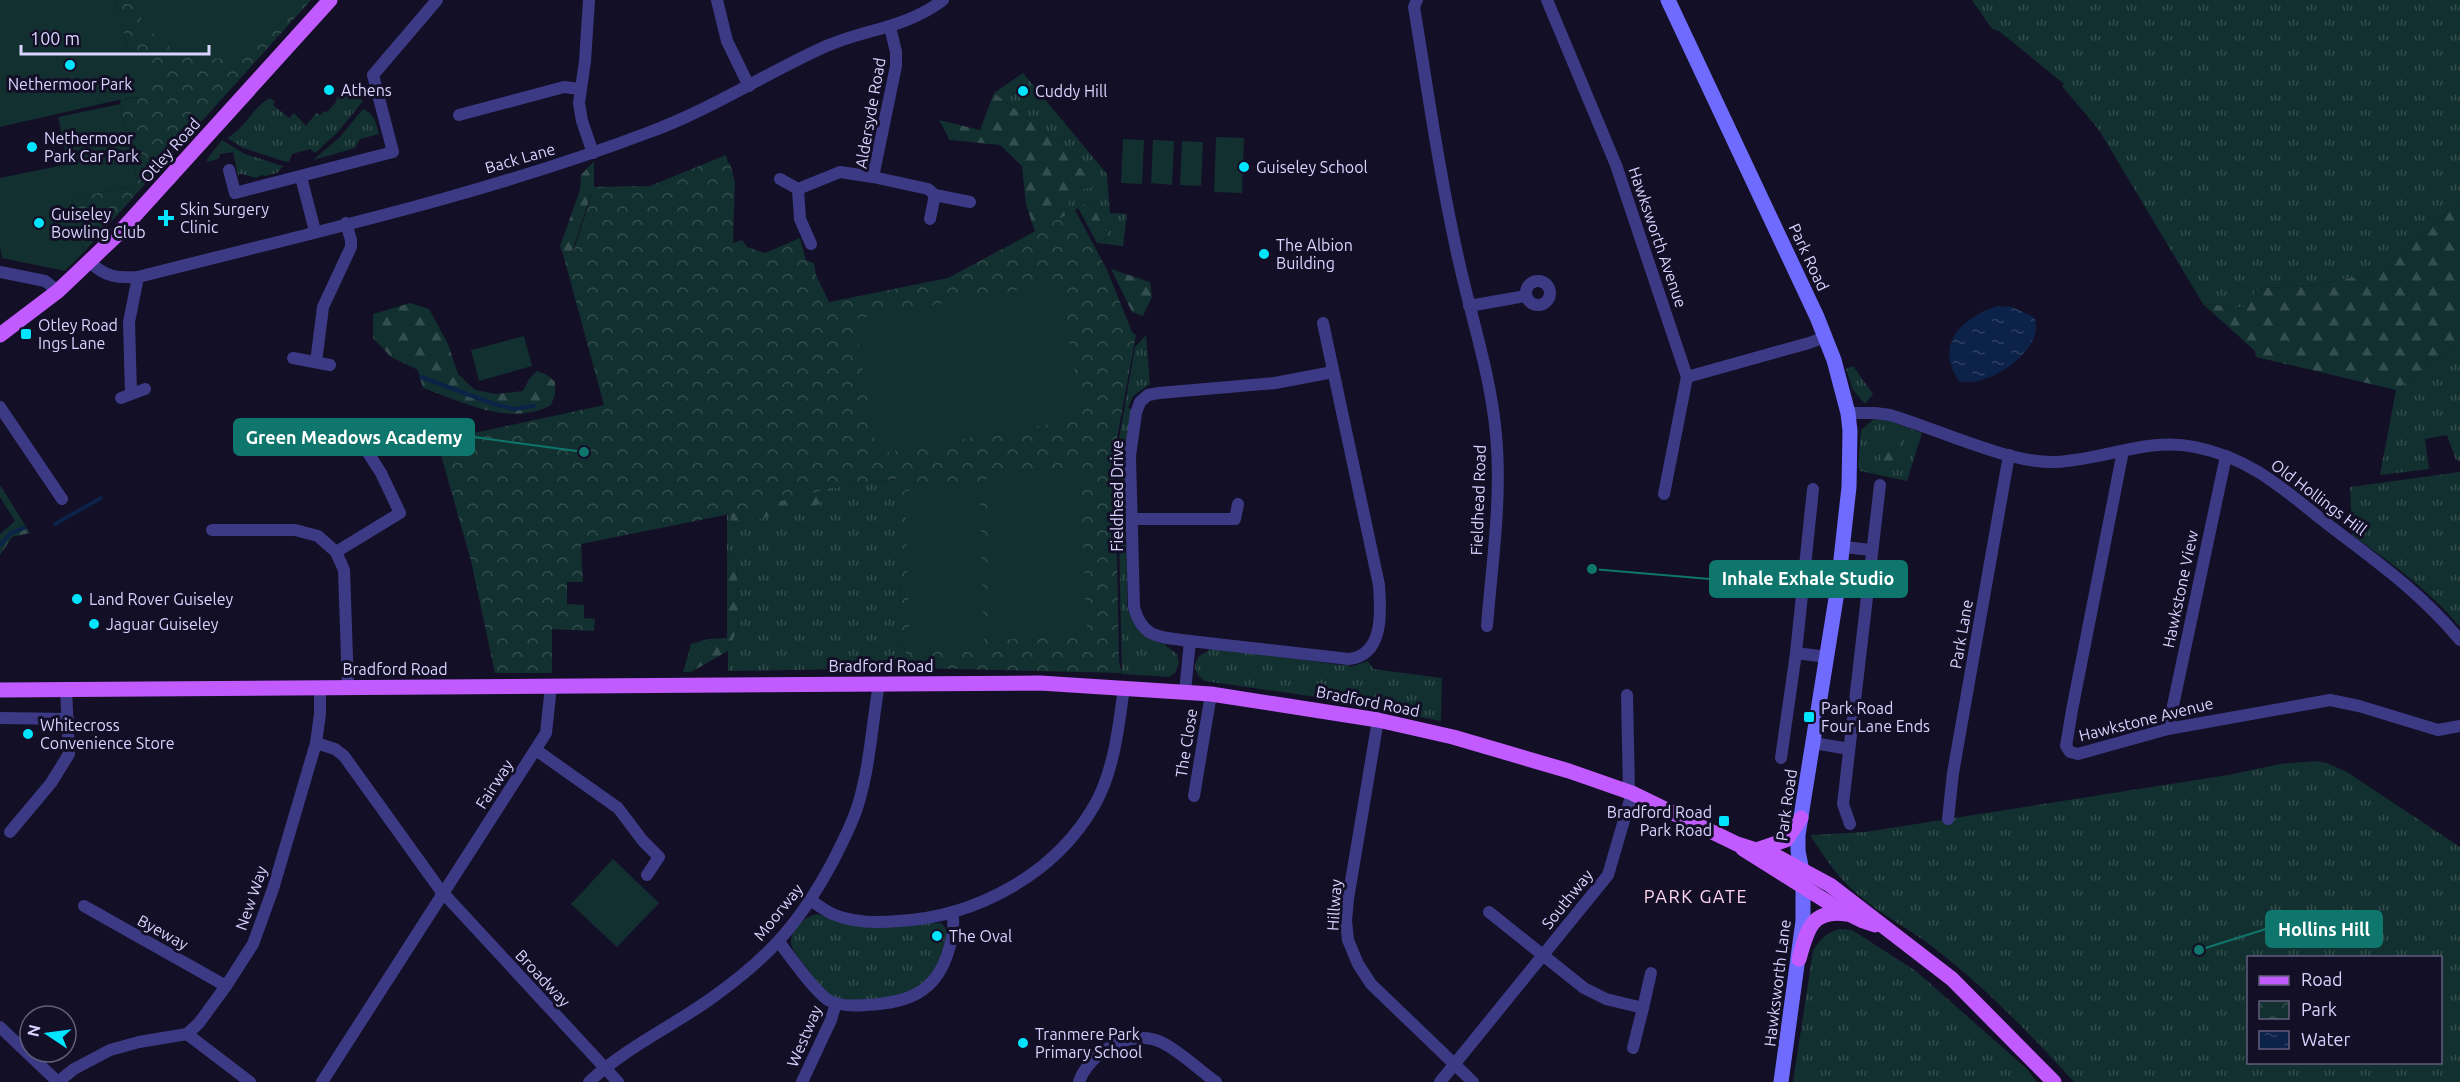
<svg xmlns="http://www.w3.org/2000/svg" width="2460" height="1082" font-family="Ubuntu,sans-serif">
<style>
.grass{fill:url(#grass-tufts);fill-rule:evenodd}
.forest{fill:url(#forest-firs)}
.park{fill:url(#park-crowns)}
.pitch{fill:#12302f}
.water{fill:url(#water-ripples)}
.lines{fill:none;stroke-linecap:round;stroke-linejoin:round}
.stream{stroke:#0c2248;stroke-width:4}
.street{stroke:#3d3a85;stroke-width:12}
.secondary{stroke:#6f6bff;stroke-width:15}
.primary{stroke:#c25bff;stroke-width:15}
.poi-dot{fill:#00e5ff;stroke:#130f26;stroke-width:2}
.labels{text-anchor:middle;stroke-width:6;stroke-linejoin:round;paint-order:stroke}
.poi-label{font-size:16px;fill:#d9d4ff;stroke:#130f26;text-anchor:start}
.street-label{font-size:16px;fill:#d9d4ff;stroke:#130f26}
.neighbourhood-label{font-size:18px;letter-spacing:1.5px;fill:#ffd6f0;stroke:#130f26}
.leader{fill:none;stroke:#0f766e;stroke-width:2}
.callout-dot{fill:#0f766e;stroke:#130f26;stroke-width:2}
.callout{fill:#0f766e;stroke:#0f766e;stroke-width:2}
.callout-label{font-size:18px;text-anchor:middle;font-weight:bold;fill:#fff}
</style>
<defs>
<pattern id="grass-tufts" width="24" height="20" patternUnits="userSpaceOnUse" patternTransform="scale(1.5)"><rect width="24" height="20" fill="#12302f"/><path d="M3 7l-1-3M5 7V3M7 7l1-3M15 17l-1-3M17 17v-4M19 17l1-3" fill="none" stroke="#344d4e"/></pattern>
<pattern id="forest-firs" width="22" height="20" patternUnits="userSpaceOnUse" patternTransform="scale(1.5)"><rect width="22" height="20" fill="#12302f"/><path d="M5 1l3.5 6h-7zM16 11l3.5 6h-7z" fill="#344d4e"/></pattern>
<pattern id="park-crowns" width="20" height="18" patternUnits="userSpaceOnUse" patternTransform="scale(1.5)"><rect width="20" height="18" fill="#12302f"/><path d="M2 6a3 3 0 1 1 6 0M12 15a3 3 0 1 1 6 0" fill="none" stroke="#344d4e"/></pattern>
<pattern id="water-ripples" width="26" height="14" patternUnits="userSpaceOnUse" patternTransform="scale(1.5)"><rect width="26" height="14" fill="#0c2248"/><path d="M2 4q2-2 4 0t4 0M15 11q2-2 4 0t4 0" fill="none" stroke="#2f4163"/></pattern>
</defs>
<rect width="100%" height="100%" fill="#130f26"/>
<g class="grass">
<path d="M 1972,0 L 2460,0 L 2460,203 L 2400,252 L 2383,272 L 2309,286 L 2262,288 L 2255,292 L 2249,308 L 2203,304 L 2099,130 L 2062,86 L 2064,84 L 1999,31 L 1992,29 Z"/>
<path d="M 1023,73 L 1107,174 L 1110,213 L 1127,214 L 1123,246 L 1097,243 L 1109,237 L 1090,201 L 1065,216 L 1081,159 L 994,93 Z"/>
<path d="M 349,88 L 363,101 L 337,133 L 315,153 L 310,149 L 292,154 L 289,162 L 283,161 L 243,148 L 227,138 C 246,128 252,107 270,98 L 275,102 L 273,105 L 289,118 L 294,113 L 306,126 L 316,113 L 320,115 L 324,111 L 327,112 L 336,102 L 337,97 Z"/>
<path d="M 363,109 C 374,113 376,123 379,134 L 360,139 L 355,148 L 313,160 L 340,137 Z"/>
<path d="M 222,140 L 245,154 L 283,166 L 277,173 L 265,176 L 262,175 L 256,178 L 242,174 L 238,175 L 233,152 L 220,154 L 218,159 L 207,162 L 207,159 Z"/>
<path d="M 1146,335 L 1150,384 L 1133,396 L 1128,408 L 1131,409 L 1126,453 L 1127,606 C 1133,628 1143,640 1166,644 L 1166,646 L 1177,654 L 1179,663 L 1175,673 L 1169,677 L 1122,674 L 1117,451 L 1135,347 Z"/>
<path d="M 2460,342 L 2460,461 L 2456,460 L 2447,435 L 2425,439 L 2429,469 L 2380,475 L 2396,390 Z"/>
<path d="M 1853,366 L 1873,394 L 1865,404 L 1853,390 L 1846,369 Z"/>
<path d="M 1874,419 L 1890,421 L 1922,433 L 1907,481 L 1860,471 L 1858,466 L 1861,430 Z"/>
<path d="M 2460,472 L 2460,627 C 2429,590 2391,563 2352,535 L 2350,487 Z"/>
<path d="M 902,478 L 900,637 L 912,668 L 728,671 L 728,651 L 739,625 L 736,559 L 727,552 L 727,515 L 730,514 L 734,525 L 819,504 L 832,488 Z"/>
<path d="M 1209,647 L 1341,665 L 1349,664 L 1350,667 L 1368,661 L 1373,669 L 1442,678 L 1441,721 L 1323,698 L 1205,681 C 1195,675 1192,666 1199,656 L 1208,651 Z"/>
<path d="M 2316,761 L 2327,763 L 2347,772 L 2460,847 L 2460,1082 L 2074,1082 C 2031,1035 1988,990 1938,951 C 1912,930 1881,915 1856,893 C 1837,877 1823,855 1810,835 L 1865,832 L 2228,775 L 2280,764 ZM 2248,958 L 2440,958 L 2440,1062 L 2248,1062 Z"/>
<path d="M 818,914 L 845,924 L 941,923 C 960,937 930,980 916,989 C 899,1000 848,1006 830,995 C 822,990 815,979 809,971 C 803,963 794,954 791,944 C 790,930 804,916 818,914 Z"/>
<path d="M 1840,929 L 1852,930 L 1916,971 L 2027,1069 L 2037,1082 L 1793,1082 L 1813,951 C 1821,938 1826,933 1840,929 Z"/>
</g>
<g class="forest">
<path d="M 994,93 L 1081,159 L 1079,168 L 1096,170 L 1094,187 L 1072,192 L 1065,216 L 1035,232 L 1026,204 L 1022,166 L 1000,145 L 950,140 L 939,120 L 980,130 Z"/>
<path d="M 594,161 L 594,187 L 641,186 L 591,195 L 572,252 L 563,254 L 560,246 L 580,190 L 581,175 Z"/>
<path d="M 1090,201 L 1109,237 L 1097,243 L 1078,208 Z"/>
<path d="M 2460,203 L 2460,342 L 2396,390 L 2256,357 L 2255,351 L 2203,304 L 2248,308 L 2255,292 L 2262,288 L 2309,286 L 2383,272 L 2400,252 Z"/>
<path d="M 1111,269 L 1150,282 L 1152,297 L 1143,316 L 1132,312 Z"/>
<path d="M 410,303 L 429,309 L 448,344 L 458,374 L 475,390 L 496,394 L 523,391 L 529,379 L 537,371 L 547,375 L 555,382 L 555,395 L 551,405 C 510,427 463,402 423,388 L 418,370 L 391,357 L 373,338 L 373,314 Z"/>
<path d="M 1894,435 L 1904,440 L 1900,453 L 1887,470 L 1879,466 L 1881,454 Z"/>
<path d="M 0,485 L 30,533 L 12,537 L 0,555 L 0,534 L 15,521 L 0,497 Z"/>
<path d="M 832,488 L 820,504 L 734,525 L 720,490 Z"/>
<path d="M 727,552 L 736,559 L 739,625 L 728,651 L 691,672 L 683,672 L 691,644 L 708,639 L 727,638 Z"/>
</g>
<g class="park">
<path d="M 115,0 L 311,0 L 84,252 L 72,198 L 138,185 L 120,104 L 121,99 L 140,97 Z"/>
<path d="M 726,155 L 728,163 L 730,163 L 735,182 L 733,243 L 742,240 L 747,247 L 765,253 L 800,238 L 806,260 L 814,263 L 816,275 L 829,302 L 948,278 L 1075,210 L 1107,270 L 1132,332 L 1136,335 L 1115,449 L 1119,662 L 1122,673 L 912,668 L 900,637 L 901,478 L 832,488 L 730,514 L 581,544 L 583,582 L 567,582 L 567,604 L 584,605 L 584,618 L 595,619 L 594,631 L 552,629 L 552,673 L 495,673 L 471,561 L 437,441 L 604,405 L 563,254 L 573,252 L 594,188 L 650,186 Z"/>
</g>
<g class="pitch">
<path d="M 0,0 L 115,0 L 129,55 L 151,75 L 139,89 L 144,93 L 140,97 L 127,98 L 0,127 Z"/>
<path d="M 132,0 L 298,0 L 247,54 L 229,59 L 201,58 L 176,52 L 146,27 Z"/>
<path d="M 120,104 L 138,185 L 72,198 L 84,252 L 65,271 L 2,258 L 0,247 L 0,178 L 68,164 L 58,117 Z"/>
<path d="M 1216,137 L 1244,138 L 1242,193 L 1214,192 Z"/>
<path d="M 1123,139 L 1144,140 L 1142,184 L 1121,183 Z"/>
<path d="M 1153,140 L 1174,141 L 1172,185 L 1151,183 Z"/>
<path d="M 1182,141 L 1203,142 L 1201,186 L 1180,185 Z"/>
<path d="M 1059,283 L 1083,418 L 877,454 L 854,319 Z"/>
<path d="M 524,336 L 532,366 L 479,381 L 471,350 Z"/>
<path d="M 1080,468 L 1087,636 L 993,640 L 986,472 Z"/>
<path d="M 980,489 L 984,645 L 910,647 L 905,491 Z"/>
<path d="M 613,859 L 659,903 L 617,947 L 571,904 Z"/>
</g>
<path class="water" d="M 1997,306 L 2012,307 L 2034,317 C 2048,349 1986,390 1959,381 C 1933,343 1963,318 1997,306 Z"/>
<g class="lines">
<g class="stream">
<path d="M 421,377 L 494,404 L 514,409 L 534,406"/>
<path d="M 55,524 L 101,498"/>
<path d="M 0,545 L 11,533 L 24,528"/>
</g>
<g class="street">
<path d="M 589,0 L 585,61 L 579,103 L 582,121 L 593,153"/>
<path d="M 717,0 L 727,41 L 749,86"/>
<path d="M 1417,0 L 1414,7 C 1428,92 1440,178 1459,262 C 1472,320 1491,377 1496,435 C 1502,498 1492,563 1487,626"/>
<path d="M 1547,0 L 1616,165 L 1687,377 L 1664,494"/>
<path d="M 890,27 L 896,52 L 896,66 L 873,177 L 928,189 L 935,195 L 970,202"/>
<path d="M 459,115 L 564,87 L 580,89"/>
<path d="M 229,170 L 235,193 L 393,152 L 373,75 L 437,0"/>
<path d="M 301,177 L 315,231"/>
<path d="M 780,179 L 798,189"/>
<path d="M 930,219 L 935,195"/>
<path d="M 811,244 L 800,219 L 798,189 L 840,172 L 873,177"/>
<path d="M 90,262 C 105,277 117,278 138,277 C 306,234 484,195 647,133 C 708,111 763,75 822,48 C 863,29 905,29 943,0"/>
<path d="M 0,272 L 45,281 L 58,291"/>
<circle cx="1538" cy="293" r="12"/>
<path d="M 1469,306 L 1526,296"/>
<path d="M 293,358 L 330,365"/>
<path d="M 316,362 L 323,307 L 351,247 L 351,240 L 346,223"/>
<path d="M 1687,377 L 1809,343 L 1825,337"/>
<path d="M 131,394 L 129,322 L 138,277"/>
<path d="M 121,398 L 145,389"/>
<path d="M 0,407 L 62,499"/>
<path d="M 1848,413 L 1875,413 L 1890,415 C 1937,429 2010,464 2056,462 C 2104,460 2147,437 2195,447 C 2255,459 2288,494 2334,529 C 2379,563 2424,596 2460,640"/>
<path d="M 317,445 L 365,448 L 381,473 L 400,513 L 336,552"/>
<path d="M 2123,451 L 2072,710 L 2066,746 L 2070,752 L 2078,754 L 2168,729 L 2330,700 L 2359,706 L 2438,730 L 2460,726"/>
<path d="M 1813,489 L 1796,653 L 1827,657"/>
<path d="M 1131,519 L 1235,519 L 1238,504"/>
<path d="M 212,530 L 295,530 L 318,536 L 336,552 L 344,570 L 348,687"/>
<path d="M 1844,547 L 1871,550"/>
<path d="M 1190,641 C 1161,637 1142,639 1134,607 L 1130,456 L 1136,413 L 1140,402 L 1148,395 L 1159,393 L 1275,383 L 1333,372"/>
<path d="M 1185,692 L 1190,641 L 1349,659 C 1384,655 1381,612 1379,585 L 1323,323"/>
<path d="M 1627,695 L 1629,792"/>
<path d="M 0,718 L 68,719"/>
<path d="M 1378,720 L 1348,899 L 1346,921 L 1348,940 L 1358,964 L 1371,984 L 1473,1082"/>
<path d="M 2168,729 L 2226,456"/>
<path d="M 316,743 L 335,749 L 344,756 L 441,891 L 441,894 L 445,895 L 618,1082"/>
<path d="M 1814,743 L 1849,749"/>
<path d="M 536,750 L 618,808 L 643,841 L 659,857 L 647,875"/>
<path d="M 1781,758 L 1796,653"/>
<path d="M 1194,796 L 1211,694"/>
<path d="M 1948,819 L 1953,773 L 2009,455"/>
<path d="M 1850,824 L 1843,804 L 1880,485"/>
<path d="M 10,832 L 51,783 L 69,754 L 66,689"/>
<path d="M 444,892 L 546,733 L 551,686"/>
<path d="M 812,901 C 819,906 827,912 835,915 C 855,923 877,923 898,921 C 976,917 1055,874 1094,806 C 1114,772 1119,725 1124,687"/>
<path d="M 84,906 L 226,986"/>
<path d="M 1489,912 L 1584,988 L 1606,999 L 1643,1008 L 1633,1048"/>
<path d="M 779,942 C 789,955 817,995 830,1001 C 840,1006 854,1006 866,1005 C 907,1003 937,993 949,949 C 953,937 955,925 952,913"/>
<path d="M 1643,1008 L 1651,973"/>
<path d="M 0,1027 L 58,1082"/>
<path d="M 187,1034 L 250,1082"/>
<path d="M 58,1082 L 74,1069 L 110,1050 L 139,1042 L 187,1034 L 199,1023 L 226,986 L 253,944 L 273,889 L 316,743 L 320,714 L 320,687"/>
<path d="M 322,1082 L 442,895"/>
<path d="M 589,1082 C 624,1049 669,1028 709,1000 C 767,959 798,926 832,863 C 841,845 852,825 858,805 C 870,766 872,724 879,684"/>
<path d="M 802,1082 L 831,1020 L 836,1003"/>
<path d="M 1079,1082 C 1089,1052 1133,1027 1163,1043 C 1182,1053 1199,1070 1216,1082"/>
<path d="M 1440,1082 L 1608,875 L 1632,793"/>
</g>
<g class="secondary">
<path d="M 1668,0 L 1817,317 L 1834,360 L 1848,413 L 1850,431 L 1849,487 L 1838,586 L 1798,835 L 1798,851 L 1802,871"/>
<path d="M 1781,1082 L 1803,921 L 1803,887"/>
</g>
<g class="primary">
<path d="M 0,335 L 58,291 L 119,233 L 330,0"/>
<path d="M 0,690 L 1040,683 L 1211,694 L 1378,720 L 1453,737 L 1569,771 L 1632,793 L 1737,844 L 1778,857 L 1830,885 L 1952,979 L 2054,1082"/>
<path d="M 1743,849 L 1837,908 L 1863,921 L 1875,925"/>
<path d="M 1759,849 L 1786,840 L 1801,818"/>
<path d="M 1799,959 C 1807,931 1811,909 1846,914"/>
</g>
</g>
<g class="poi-dot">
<circle cx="70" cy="65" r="6"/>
<circle cx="329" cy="90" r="6"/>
<circle cx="1023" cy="91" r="6"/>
<circle cx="32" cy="147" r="6"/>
<circle cx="1244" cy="167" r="6"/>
<path d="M163 209h6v6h6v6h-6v6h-6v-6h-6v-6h6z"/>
<circle cx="39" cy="223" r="6"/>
<circle cx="1264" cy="254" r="6"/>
<rect x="20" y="328" width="12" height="12" rx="3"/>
<circle cx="77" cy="599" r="6"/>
<circle cx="94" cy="624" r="6"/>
<rect x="1803" y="711" width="12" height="12" rx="3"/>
<circle cx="28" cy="734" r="6"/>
<rect x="1718" y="815" width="12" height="12" rx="3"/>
<circle cx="937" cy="936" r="6"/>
<circle cx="1023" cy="1043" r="6"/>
</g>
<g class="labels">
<g class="poi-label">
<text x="70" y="90" text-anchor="middle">Nethermoor Park</text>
<text x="341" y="96">Athens</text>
<text x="1035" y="97">Cuddy Hill</text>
<text x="44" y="144">Nethermoor<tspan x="44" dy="18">Park Car Park</tspan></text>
<text x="1256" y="173">Guiseley School</text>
<text x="180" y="215">Skin Surgery<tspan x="180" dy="18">Clinic</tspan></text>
<text x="51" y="220">Guiseley<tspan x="51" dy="18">Bowling Club</tspan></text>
<text x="1276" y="251">The Albion<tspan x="1276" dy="18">Building</tspan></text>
<text x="38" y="331">Otley Road<tspan x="38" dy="18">Ings Lane</tspan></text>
<text x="89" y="605">Land Rover Guiseley</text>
<text x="106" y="630">Jaguar Guiseley</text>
<text x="1821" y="714">Park Road<tspan x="1821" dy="18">Four Lane Ends</tspan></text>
<text x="40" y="731">Whitecross<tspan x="40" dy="18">Convenience Store</tspan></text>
<text x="1712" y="818" text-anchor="end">Bradford Road<tspan x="1712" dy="18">Park Road</tspan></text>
<text x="949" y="942">The Oval</text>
<text x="1035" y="1040">Tranmere Park<tspan x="1035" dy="18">Primary School</tspan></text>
</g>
<g class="street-label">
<text transform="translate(870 113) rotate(-80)" y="6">Aldersyde Road</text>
<text transform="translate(170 150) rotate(-48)" y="6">Otley Road</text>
<text transform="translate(520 158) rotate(-16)" y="6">Back Lane</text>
<text transform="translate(1658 237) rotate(71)" y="6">Hawksworth Avenue</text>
<text transform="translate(1809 257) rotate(65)" y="6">Park Road</text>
<text transform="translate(1117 496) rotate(-90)" y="6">Fieldhead Drive</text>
<text transform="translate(2319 497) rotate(37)" y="6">Old Hollings Hill</text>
<text transform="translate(1478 500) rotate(-88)" y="6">Fieldhead Road</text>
<text transform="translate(2180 589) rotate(-78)" y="6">Hawkstone View</text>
<text transform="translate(1961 634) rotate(-80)" y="6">Park Lane</text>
<text x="881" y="672">Bradford Road</text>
<text x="395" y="675">Bradford Road</text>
<text transform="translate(1368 701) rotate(11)" y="6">Bradford Road</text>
<text transform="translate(2146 719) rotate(-14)" y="6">Hawkstone Avenue</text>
<text transform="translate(1186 743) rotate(-81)" y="6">The Close</text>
<text transform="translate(494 784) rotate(-57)" y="6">Fairway</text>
<text transform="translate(1786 805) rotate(-82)" y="6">Park Road</text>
<text transform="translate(251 898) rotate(-71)" y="6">New Way</text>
<text transform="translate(1567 899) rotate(-51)" y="6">Southway</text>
<text transform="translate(1334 905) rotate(-86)" y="6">Hillway</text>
<text transform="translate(778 912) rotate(-51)" y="6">Moorway</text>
<text transform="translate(163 932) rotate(29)" y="6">Byeway</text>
<text transform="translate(543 978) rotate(47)" y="6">Broadway</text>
<text transform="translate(1777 983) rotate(-83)" y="6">Hawksworth Lane</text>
<text transform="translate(804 1036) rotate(-67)" y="6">Westway</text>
</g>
<g class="neighbourhood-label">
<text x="1696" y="903">PARK GATE</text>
</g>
</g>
<path class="leader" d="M584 452L474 437M1592 569L1710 579M2199 950L2266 929"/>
<g class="callout-dot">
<circle cx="584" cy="452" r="6"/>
<circle cx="1592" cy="569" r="6"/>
<circle cx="2199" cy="950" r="6"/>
</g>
<g class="callout">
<rect x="234" y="419" width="240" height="36" rx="6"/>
<rect x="1710" y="561" width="197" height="36" rx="6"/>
<rect x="2266" y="911" width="116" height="36" rx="6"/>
</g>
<g class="callout-label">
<text x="354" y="444">Green Meadows Academy</text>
<text x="1808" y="585">Inhale Exhale Studio</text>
<text x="2324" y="936">Hollins Hill</text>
</g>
<rect x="2247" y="956" width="195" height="108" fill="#130f26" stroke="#625e7d" stroke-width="1.5"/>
<rect x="2259" y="976" width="30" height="9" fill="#c25bff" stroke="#625e7d" stroke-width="1.5"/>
<text x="2301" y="986" font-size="18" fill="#d9d4ff">Road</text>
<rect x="2259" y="1001" width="30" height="18" fill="url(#park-crowns)" stroke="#625e7d" stroke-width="1.5"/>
<text x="2301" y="1016" font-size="18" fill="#d9d4ff">Park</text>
<rect x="2259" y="1031" width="30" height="18" fill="url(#water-ripples)" stroke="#625e7d" stroke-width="1.5"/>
<text x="2301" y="1046" font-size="18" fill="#d9d4ff">Water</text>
<g transform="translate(48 1034) rotate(283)"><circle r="28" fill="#130f26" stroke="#625e7d" stroke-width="1.5"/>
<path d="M0-4.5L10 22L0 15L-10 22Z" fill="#00e5ff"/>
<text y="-9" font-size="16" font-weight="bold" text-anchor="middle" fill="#d9d4ff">N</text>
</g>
<path d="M21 45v9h188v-9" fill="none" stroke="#d9d4ff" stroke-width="3"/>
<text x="30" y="45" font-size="18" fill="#d9d4ff" stroke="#130f26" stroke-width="4.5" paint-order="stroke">100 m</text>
</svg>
